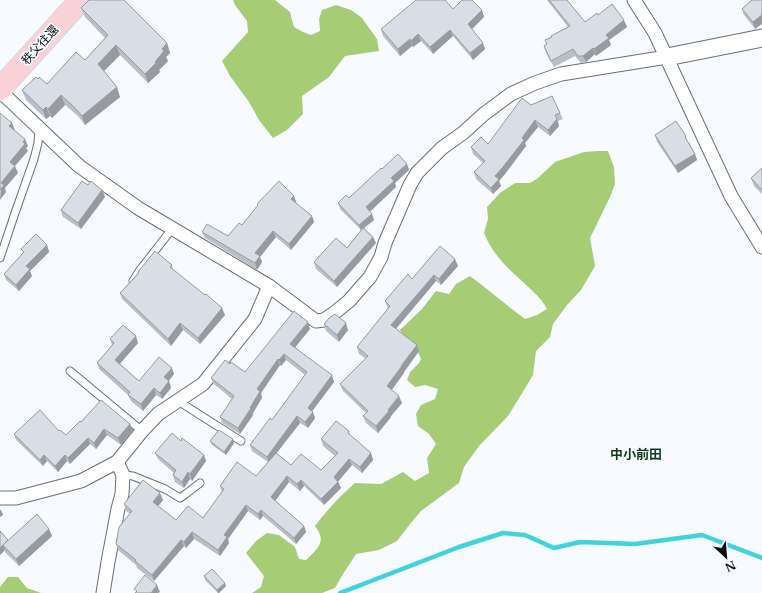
<svg xmlns="http://www.w3.org/2000/svg" width="762" height="593" font-family="'Libre Baskerville','Noto Sans JP',serif">
<style>
.forest{fill:#a6cc76}
.lines{fill:none;stroke-linecap:round;stroke-linejoin:round}
.stream{stroke:#41d3db;stroke-width:4.5}
.service-casing{stroke:#6a6f75;stroke-width:9}
.minor-casing{stroke:#6a6f75;stroke-width:15}
.tertiary-casing{stroke:#6a6f75;stroke-width:19}
.trunk-casing{stroke:#d8d8d9;stroke-width:24}
.service{stroke:#fff;stroke-width:7}
.minor{stroke:#fff;stroke-width:13}
.tertiary{stroke:#fff;stroke-width:17}
.trunk{stroke:#f8d2d7;stroke-width:22}
.wall{fill:#babfc5}
.shaded-wall{fill:#979ba0}
.building{fill:#d8dee5;stroke:#979ba0}
.labels{text-anchor:middle;stroke-width:3.5;stroke-linejoin:round;paint-order:stroke}
.street-label{font-size:12px;fill:#0c0e11;stroke:#f7fbff}
.neighbourhood-label{font-size:13px;font-weight:bold;fill:#0f3c17;stroke:#f7fbff}
</style>
<rect width="100%" height="100%" fill="#f7fbff"/>
<g class="forest">
<path d="M 233,0 L 275,0 L 290,12 L 294,27 L 303,32 L 311,35 L 320,31 L 319,19 L 322,10 L 336,5 L 351,10 L 362,18 L 377,39 L 379,51 L 345,56 L 329,77 L 302,96 L 303,114 L 287,130 L 273,138 L 259,120 L 249,102 L 230,76 L 222,61 L 248,32 L 247,21 L 235,5 Z"/>
<path d="M 598,151 L 608,151 L 614,167 L 615,184 L 610,197 L 590,238 L 595,266 L 581,290 L 567,305 L 553,324 L 550,337 L 536,351 L 533,375 L 521,395 L 508,416 L 479,446 L 464,467 L 459,483 L 421,511 L 410,524 L 397,541 L 379,550 L 356,554 L 343,574 L 335,588 L 322,593 L 252,593 L 261,587 L 264,576 L 246,553 L 256,541 L 267,533 L 279,535 L 295,547 L 299,559 L 306,560 C 312,554 324,545 320,535 C 319,532 317,529 315,526 C 327,510 340,496 355,483 L 381,484 L 403,472 L 415,481 L 429,473 L 427,458 L 436,444 L 429,434 L 418,426 L 416,414 L 421,405 L 435,399 L 438,389 L 425,385 L 415,387 L 407,380 L 410,372 L 419,363 L 421,359 L 415,345 L 406,341 L 400,330 L 422,309 L 436,291 L 449,294 L 456,284 L 470,276 C 489,290 506,305 525,319 L 537,315 L 547,309 C 541,297 531,290 522,281 C 506,267 492,253 484,233 L 488,219 L 487,207 L 500,193 L 515,183 L 530,183 L 538,178 L 555,162 L 584,152 Z"/>
<path d="M 8,577 L 18,577 L 27,588 L 41,593 L 0,593 L 0,587 Z"/>
</g>
<g class="lines">
<path class="stream" d="M 340,593 L 459,547 L 503,533 L 525,535 L 554,548 L 580,542 L 635,544 L 702,535 L 762,558"/>
<g class="service-casing">
<g id="service">
<path d="M 0,258 L 15,213 L 34,159 L 38,143 L 39,128"/>
<path d="M 133,281 L 140,270 L 172,229"/>
<path d="M 70,371 L 142,431"/>
<path d="M 178,401 L 241,441"/>
<path d="M 123,475 L 133,476 L 165,489 L 180,498 L 187,493 L 200,483"/>
</g>
</g>
<g class="minor-casing">
<g id="minor">
<path d="M 634,0 L 655,33 L 731,196 L 762,247"/>
<path d="M 0,91 L 79,166 L 138,208 L 269,286 L 316,321 L 324,320 L 333,314 L 349,301 L 370,277 L 381,257 L 385,243 L 410,185 L 417,173 L 442,148 L 463,133 L 484,114 L 511,94 L 535,83 L 561,74 L 667,57"/>
<path d="M 0,498 L 16,498 L 81,481 L 117,462 L 142,431 L 158,414 L 203,384 L 255,319 L 269,286"/>
<path d="M 103,593 L 108,562 L 118,509 L 122,494 L 123,475 L 117,462"/>
</g>
</g>
<g class="tertiary-casing">
<path id="tertiary" d="M 667,57 L 762,38"/>
</g>
<g class="trunk-casing">
<path id="trunk" d="M 0,89 L 81,0"/>
</g>
<use href="#service" class="service"/>
<use href="#minor" class="minor"/>
<use href="#tertiary" class="tertiary"/>
<use href="#trunk" class="trunk"/>
</g>
<g class="wall">
<path d="M 547,0 L 567,0 L 585,22 L 598,15 L 627,27 L 609,40 L 611,45 L 596,56 L 595,54 L 586,62 L 581,63 L 575,56 L 554,67 L 546,53 L 544,46 L 547,45 L 545,40 L 551,37 L 568,27 Z"/>
<path d="M 752,0 L 755,29 L 744,15 L 742,9 Z"/>
<path d="M 81,8 L 167,43 L 170,53 L 166,57 L 168,61 L 159,70 L 160,72 L 148,83 L 120,55 L 104,71 L 120,97 L 85,125 L 78,116 L 65,105 L 52,118 L 50,116 L 46,119 L 26,100 L 22,90 L 38,79 L 47,84 L 85,60 L 105,38 L 85,17 Z"/>
<path d="M 453,9 L 484,17 L 472,29 L 485,49 L 473,60 L 453,36 L 433,54 L 421,41 L 413,47 L 412,46 L 400,56 L 383,36 L 381,29 Z"/>
<path d="M 531,105 L 560,113 L 563,119 L 558,121 L 559,126 L 550,136 L 538,127 L 525,143 L 526,146 L 505,174 L 499,181 L 501,186 L 493,194 L 476,179 L 474,172 L 483,163 L 473,154 L 471,147 L 488,144 Z"/>
<path d="M 655,135 L 689,142 L 695,154 L 697,160 L 678,173 L 657,142 Z"/>
<path d="M 407,164 L 409,170 L 395,183 L 396,187 L 370,212 L 374,220 L 364,228 L 373,237 L 376,243 L 337,287 L 316,269 L 314,262 L 347,248 L 361,230 L 340,209 L 338,203 L 349,198 L 382,169 Z"/>
<path d="M 762,168 L 762,194 L 754,186 L 751,178 Z"/>
<path d="M 88,185 L 102,190 L 105,197 L 81,229 L 63,217 L 61,210 Z"/>
<path d="M 294,196 L 296,202 L 296,203 L 312,216 L 314,222 L 291,250 L 276,237 L 260,257 L 262,262 L 257,270 L 205,238 L 202,232 L 228,236 L 242,225 L 258,206 L 257,204 Z"/>
<path d="M 47,245 L 49,252 L 30,271 L 32,276 L 19,291 L 6,280 L 4,274 L 23,253 L 21,249 Z"/>
<path d="M 172,265 L 173,270 L 225,315 L 200,344 L 183,330 L 171,346 L 122,299 L 120,293 L 138,273 L 138,272 Z"/>
<path d="M 458,266 L 441,285 L 436,281 L 396,329 L 417,345 L 419,351 L 404,372 L 404,373 L 392,390 L 402,403 L 391,416 L 391,417 L 378,433 L 366,423 L 363,416 L 366,413 L 343,391 L 340,384 L 366,359 L 359,354 L 357,347 L 388,309 L 385,301 L 412,279 Z"/>
<path d="M 324,324 L 348,330 L 339,342 L 326,331 Z"/>
<path d="M 310,329 L 295,347 L 334,382 L 312,411 L 315,418 L 308,428 L 300,423 L 276,453 L 291,465 L 321,470 L 335,456 L 323,446 L 321,439 L 349,431 L 350,435 L 371,453 L 373,460 L 362,473 L 352,465 L 338,481 L 341,488 L 324,505 L 304,486 L 300,491 L 289,482 L 275,501 L 304,526 L 306,532 L 296,544 L 263,516 L 260,520 L 248,511 L 228,539 L 229,543 L 220,556 L 194,539 L 186,548 L 184,546 L 154,581 L 137,568 L 136,565 L 118,550 L 116,544 L 130,514 L 126,511 L 124,504 L 163,500 L 158,506 L 176,520 L 203,518 L 222,492 L 220,486 L 256,476 L 268,462 L 252,451 L 250,445 L 272,420 L 305,375 L 286,360 L 281,366 L 280,365 L 261,393 L 262,398 L 253,413 L 253,415 L 240,434 L 222,423 L 220,417 L 232,399 L 214,384 L 211,378 L 230,364 L 245,372 Z"/>
<path d="M 110,339 L 138,343 L 120,364 L 139,381 L 174,374 L 169,381 L 171,388 L 162,399 L 156,395 L 143,411 L 131,401 L 128,395 L 99,369 L 97,363 L 112,345 Z"/>
<path d="M 81,422 L 130,424 L 133,430 L 121,445 L 107,435 L 96,449 L 90,444 L 70,464 L 67,461 L 58,472 L 47,461 L 43,466 L 16,440 L 14,434 L 59,431 L 66,435 Z"/>
<path d="M 181,441 L 204,455 L 206,461 L 192,481 L 190,479 L 184,488 L 175,482 L 173,475 L 174,473 L 158,459 L 155,453 Z"/>
<path d="M 210,441 L 234,443 L 226,455 L 212,445 Z"/>
<path d="M 0,531 L 8,540 L 52,536 L 19,566 L 5,552 L 5,550 L 0,555 Z"/>
<path d="M 204,576 L 226,586 L 219,593 L 218,593 L 205,580 Z"/>
</g>
<g class="shaded-wall">
<path d="M 482,10 L 484,17 L 470,31 L 468,24 Z"/>
<path d="M 762,13 L 762,24 L 755,29 L 753,22 Z"/>
<path d="M 624,20 L 627,27 L 609,40 L 611,45 L 596,56 L 594,49 L 606,35 Z"/>
<path d="M 450,30 L 453,36 L 433,54 L 430,47 Z"/>
<path d="M 418,34 L 421,41 L 413,47 L 411,41 Z"/>
<path d="M 410,39 L 412,46 L 400,56 L 398,49 Z"/>
<path d="M 167,43 L 170,53 L 166,57 L 168,61 L 159,70 L 160,72 L 148,83 L 145,74 L 162,49 Z"/>
<path d="M 483,43 L 485,49 L 473,60 L 470,53 Z"/>
<path d="M 116,45 L 120,55 L 102,73 L 98,64 Z"/>
<path d="M 593,48 L 595,54 L 586,62 L 583,56 Z"/>
<path d="M 117,87 L 120,97 L 85,125 L 82,116 Z"/>
<path d="M 61,95 L 65,105 L 52,118 L 48,109 Z"/>
<path d="M 46,107 L 50,116 L 46,119 L 43,110 Z"/>
<path d="M 557,119 L 559,126 L 550,136 L 548,130 Z"/>
<path d="M 535,120 L 538,127 L 525,143 L 526,146 L 505,174 L 499,181 L 501,186 L 493,194 L 491,188 L 495,176 L 522,138 Z"/>
<path d="M 12,123 L 15,130 L 12,133 L 9,126 Z"/>
<path d="M 25,139 L 28,146 L 26,148 L 28,151 L 15,166 L 18,173 L 5,188 L 6,192 L 0,200 L 1,183 L 10,162 Z"/>
<path d="M 695,154 L 697,160 L 678,173 L 675,166 Z"/>
<path d="M 407,164 L 409,170 L 395,183 L 396,187 L 368,213 L 366,207 L 391,178 Z"/>
<path d="M 102,190 L 105,197 L 81,229 L 78,223 Z"/>
<path d="M 294,196 L 296,202 L 293,205 L 291,199 Z"/>
<path d="M 372,214 L 374,220 L 361,230 L 359,225 Z"/>
<path d="M 312,216 L 314,222 L 291,250 L 289,244 Z"/>
<path d="M 273,231 L 276,237 L 260,257 L 262,262 L 257,270 L 255,263 L 255,253 Z"/>
<path d="M 373,237 L 376,243 L 337,287 L 334,281 Z"/>
<path d="M 47,245 L 49,252 L 30,271 L 32,276 L 19,291 L 16,285 L 26,266 Z"/>
<path d="M 455,259 L 458,266 L 441,285 L 439,279 Z"/>
<path d="M 434,275 L 436,281 L 393,332 L 391,325 Z"/>
<path d="M 222,308 L 225,315 L 200,344 L 198,338 Z"/>
<path d="M 308,322 L 310,329 L 293,350 L 290,344 Z"/>
<path d="M 180,323 L 183,330 L 171,346 L 168,339 Z"/>
<path d="M 346,323 L 348,330 L 339,342 L 337,335 Z"/>
<path d="M 136,336 L 138,343 L 117,367 L 115,360 Z"/>
<path d="M 417,345 L 419,351 L 404,372 L 404,373 L 389,393 L 387,386 Z"/>
<path d="M 284,354 L 286,360 L 281,366 L 279,360 Z"/>
<path d="M 278,359 L 280,365 L 261,393 L 262,398 L 253,413 L 253,415 L 240,434 L 238,428 L 250,408 L 257,389 Z"/>
<path d="M 172,368 L 174,374 L 166,384 L 164,377 Z"/>
<path d="M 332,375 L 334,382 L 310,414 L 308,408 Z"/>
<path d="M 169,381 L 171,388 L 162,399 L 160,393 Z"/>
<path d="M 154,388 L 156,395 L 143,411 L 141,404 Z"/>
<path d="M 399,396 L 402,403 L 391,416 L 391,417 L 378,433 L 376,426 L 388,410 Z"/>
<path d="M 313,412 L 315,418 L 308,428 L 305,422 Z"/>
<path d="M 297,416 L 300,423 L 269,463 L 267,457 Z"/>
<path d="M 130,424 L 133,430 L 121,445 L 118,438 Z"/>
<path d="M 104,429 L 107,435 L 96,449 L 94,443 Z"/>
<path d="M 88,438 L 90,444 L 70,464 L 68,458 Z"/>
<path d="M 233,439 L 234,443 L 226,455 L 224,452 Z"/>
<path d="M 371,453 L 373,460 L 362,473 L 360,467 Z"/>
<path d="M 44,455 L 47,461 L 43,466 L 40,460 Z"/>
<path d="M 65,455 L 67,461 L 58,472 L 55,466 Z"/>
<path d="M 204,455 L 206,461 L 192,481 L 190,474 Z"/>
<path d="M 349,459 L 352,465 L 337,483 L 338,482 L 341,488 L 324,505 L 321,499 L 334,477 Z"/>
<path d="M 188,472 L 190,479 L 184,488 L 182,482 Z"/>
<path d="M 287,476 L 289,482 L 273,504 L 271,497 Z"/>
<path d="M 301,480 L 304,486 L 300,491 L 297,484 Z"/>
<path d="M 160,493 L 163,500 L 156,509 L 153,502 Z"/>
<path d="M 246,505 L 248,511 L 228,539 L 229,543 L 220,556 L 218,550 L 224,535 Z"/>
<path d="M 0,510 L 1,510 L 3,515 L 0,517 Z"/>
<path d="M 261,510 L 263,516 L 260,520 L 258,514 Z"/>
<path d="M 304,526 L 306,532 L 296,544 L 294,538 Z"/>
<path d="M 49,529 L 52,536 L 19,566 L 16,559 Z"/>
<path d="M 192,532 L 194,539 L 186,548 L 184,542 Z"/>
<path d="M 181,540 L 184,546 L 154,581 L 152,575 Z"/>
<path d="M 3,545 L 5,550 L 0,555 L 0,548 Z"/>
<path d="M 225,583 L 226,586 L 219,593 L 218,593 L 217,590 Z"/>
<path d="M 157,585 L 160,592 L 158,593 L 151,593 Z"/>
</g>
<g class="building">
<path d="M 89,0 L 124,0 L 167,43 L 162,49 L 164,51 L 155,62 L 156,63 L 145,74 L 116,45 L 98,64 L 117,87 L 82,116 L 74,107 L 61,95 L 48,109 L 46,107 L 43,110 L 22,90 L 36,77 L 38,79 L 39,77 L 47,84 L 76,52 L 85,60 L 108,35 L 81,8 Z"/>
<path d="M 416,0 L 445,0 L 453,9 L 462,0 L 472,0 L 482,10 L 468,24 L 483,43 L 470,53 L 450,30 L 430,47 L 418,34 L 411,41 L 410,39 L 398,49 L 381,29 Z"/>
<path d="M 549,0 L 567,0 L 585,22 L 597,13 L 598,15 L 612,4 L 624,20 L 606,35 L 609,38 L 594,49 L 593,48 L 583,56 L 578,56 L 573,49 L 551,61 L 544,46 L 547,44 L 545,40 L 552,37 L 551,36 L 570,26 Z"/>
<path d="M 752,0 L 762,0 L 762,13 L 761,14 L 762,15 L 753,22 L 742,9 Z"/>
<path d="M 552,96 L 560,113 L 555,115 L 557,119 L 548,130 L 535,120 L 522,138 L 524,140 L 503,167 L 495,176 L 499,179 L 491,188 L 474,172 L 485,161 L 471,147 L 481,137 L 488,144 L 522,98 L 531,105 Z"/>
<path d="M 0,113 L 12,123 L 9,126 L 25,139 L 23,142 L 25,144 L 10,162 L 15,166 L 1,183 L 4,185 L 0,190 Z"/>
<path d="M 676,121 L 686,136 L 685,137 L 695,154 L 675,166 L 655,135 Z"/>
<path d="M 398,154 L 407,164 L 391,178 L 394,181 L 366,207 L 372,214 L 359,225 L 338,203 L 346,195 L 349,198 L 381,168 L 382,169 Z"/>
<path d="M 762,168 L 762,190 L 751,178 Z"/>
<path d="M 82,181 L 88,185 L 91,181 L 102,190 L 78,223 L 61,210 Z"/>
<path d="M 279,181 L 294,196 L 291,199 L 312,216 L 289,244 L 273,231 L 255,253 L 260,256 L 255,263 L 202,232 L 207,224 L 228,236 L 239,223 L 242,225 L 258,205 L 257,204 Z"/>
<path d="M 363,228 L 373,237 L 334,281 L 314,262 L 336,238 L 347,248 Z"/>
<path d="M 36,234 L 47,245 L 26,266 L 30,269 L 16,285 L 4,274 L 24,252 L 21,249 Z"/>
<path d="M 440,246 L 455,259 L 439,279 L 434,275 L 391,325 L 417,345 L 401,366 L 402,366 L 387,386 L 399,396 L 388,410 L 389,411 L 376,426 L 363,416 L 368,411 L 340,384 L 368,356 L 357,347 L 390,306 L 385,301 L 408,274 L 412,279 Z"/>
<path d="M 155,251 L 172,265 L 170,267 L 205,295 L 206,294 L 222,308 L 198,338 L 180,323 L 168,339 L 120,293 L 139,273 L 138,272 Z"/>
<path d="M 294,311 L 308,322 L 290,344 L 332,375 L 308,408 L 313,412 L 305,422 L 297,416 L 267,457 L 250,445 L 270,418 L 272,420 L 307,372 L 284,354 L 279,360 L 278,359 L 257,389 L 260,391 L 250,408 L 251,408 L 238,428 L 220,417 L 234,396 L 211,378 L 225,360 L 230,364 L 231,362 L 245,372 Z"/>
<path d="M 335,314 L 346,323 L 337,335 L 324,324 L 329,318 Z"/>
<path d="M 123,325 L 136,336 L 115,360 L 139,381 L 159,357 L 172,368 L 164,377 L 169,381 L 160,393 L 154,388 L 141,404 L 128,395 L 130,392 L 97,363 L 114,343 L 110,339 Z"/>
<path d="M 101,400 L 130,424 L 118,438 L 104,429 L 94,443 L 88,438 L 68,458 L 65,455 L 55,466 L 44,455 L 40,460 L 14,434 L 40,410 L 59,431 L 60,430 L 66,435 L 80,421 L 81,422 Z"/>
<path d="M 336,421 L 349,431 L 348,433 L 371,453 L 360,467 L 349,459 L 334,477 L 338,482 L 321,499 L 301,480 L 297,484 L 287,476 L 271,497 L 304,526 L 294,538 L 261,510 L 258,514 L 246,505 L 224,535 L 227,537 L 218,550 L 192,532 L 184,542 L 181,540 L 152,575 L 135,561 L 136,560 L 116,544 L 119,527 L 132,511 L 124,504 L 143,480 L 160,493 L 153,502 L 176,520 L 188,506 L 203,518 L 224,489 L 220,486 L 237,462 L 256,476 L 276,453 L 291,465 L 301,454 L 321,470 L 338,453 L 321,439 Z"/>
<path d="M 219,430 L 233,439 L 224,452 L 210,441 Z"/>
<path d="M 172,433 L 181,441 L 182,438 L 204,455 L 190,474 L 188,472 L 182,482 L 173,475 L 176,470 L 155,453 Z"/>
<path d="M 37,514 L 49,529 L 16,559 L 3,545 Z"/>
<path d="M 0,531 L 8,540 L 0,548 Z"/>
<path d="M 212,569 L 225,583 L 217,590 L 204,576 Z"/>
<path d="M 145,575 L 157,585 L 151,593 L 135,593 L 137,591 L 134,589 Z"/>
</g>
<g class="labels">
<g class="street-label">
<text transform="translate(40 45) rotate(-48)" y="4">秩父往還</text>
</g>
<g class="neighbourhood-label">
<text x="636" y="459">中小前田</text>
</g>
</g>
<g transform="translate(726 557) rotate(154)" stroke="#f7fbff" stroke-width="3" paint-order="stroke">
<path d="M0-3L7 15L0 10L-7 15Z" fill="#0c0e11"/>
<text y="-6" font-size="11" font-weight="bold" text-anchor="middle" fill="#0c0e11">N</text>
</g>
</svg>
